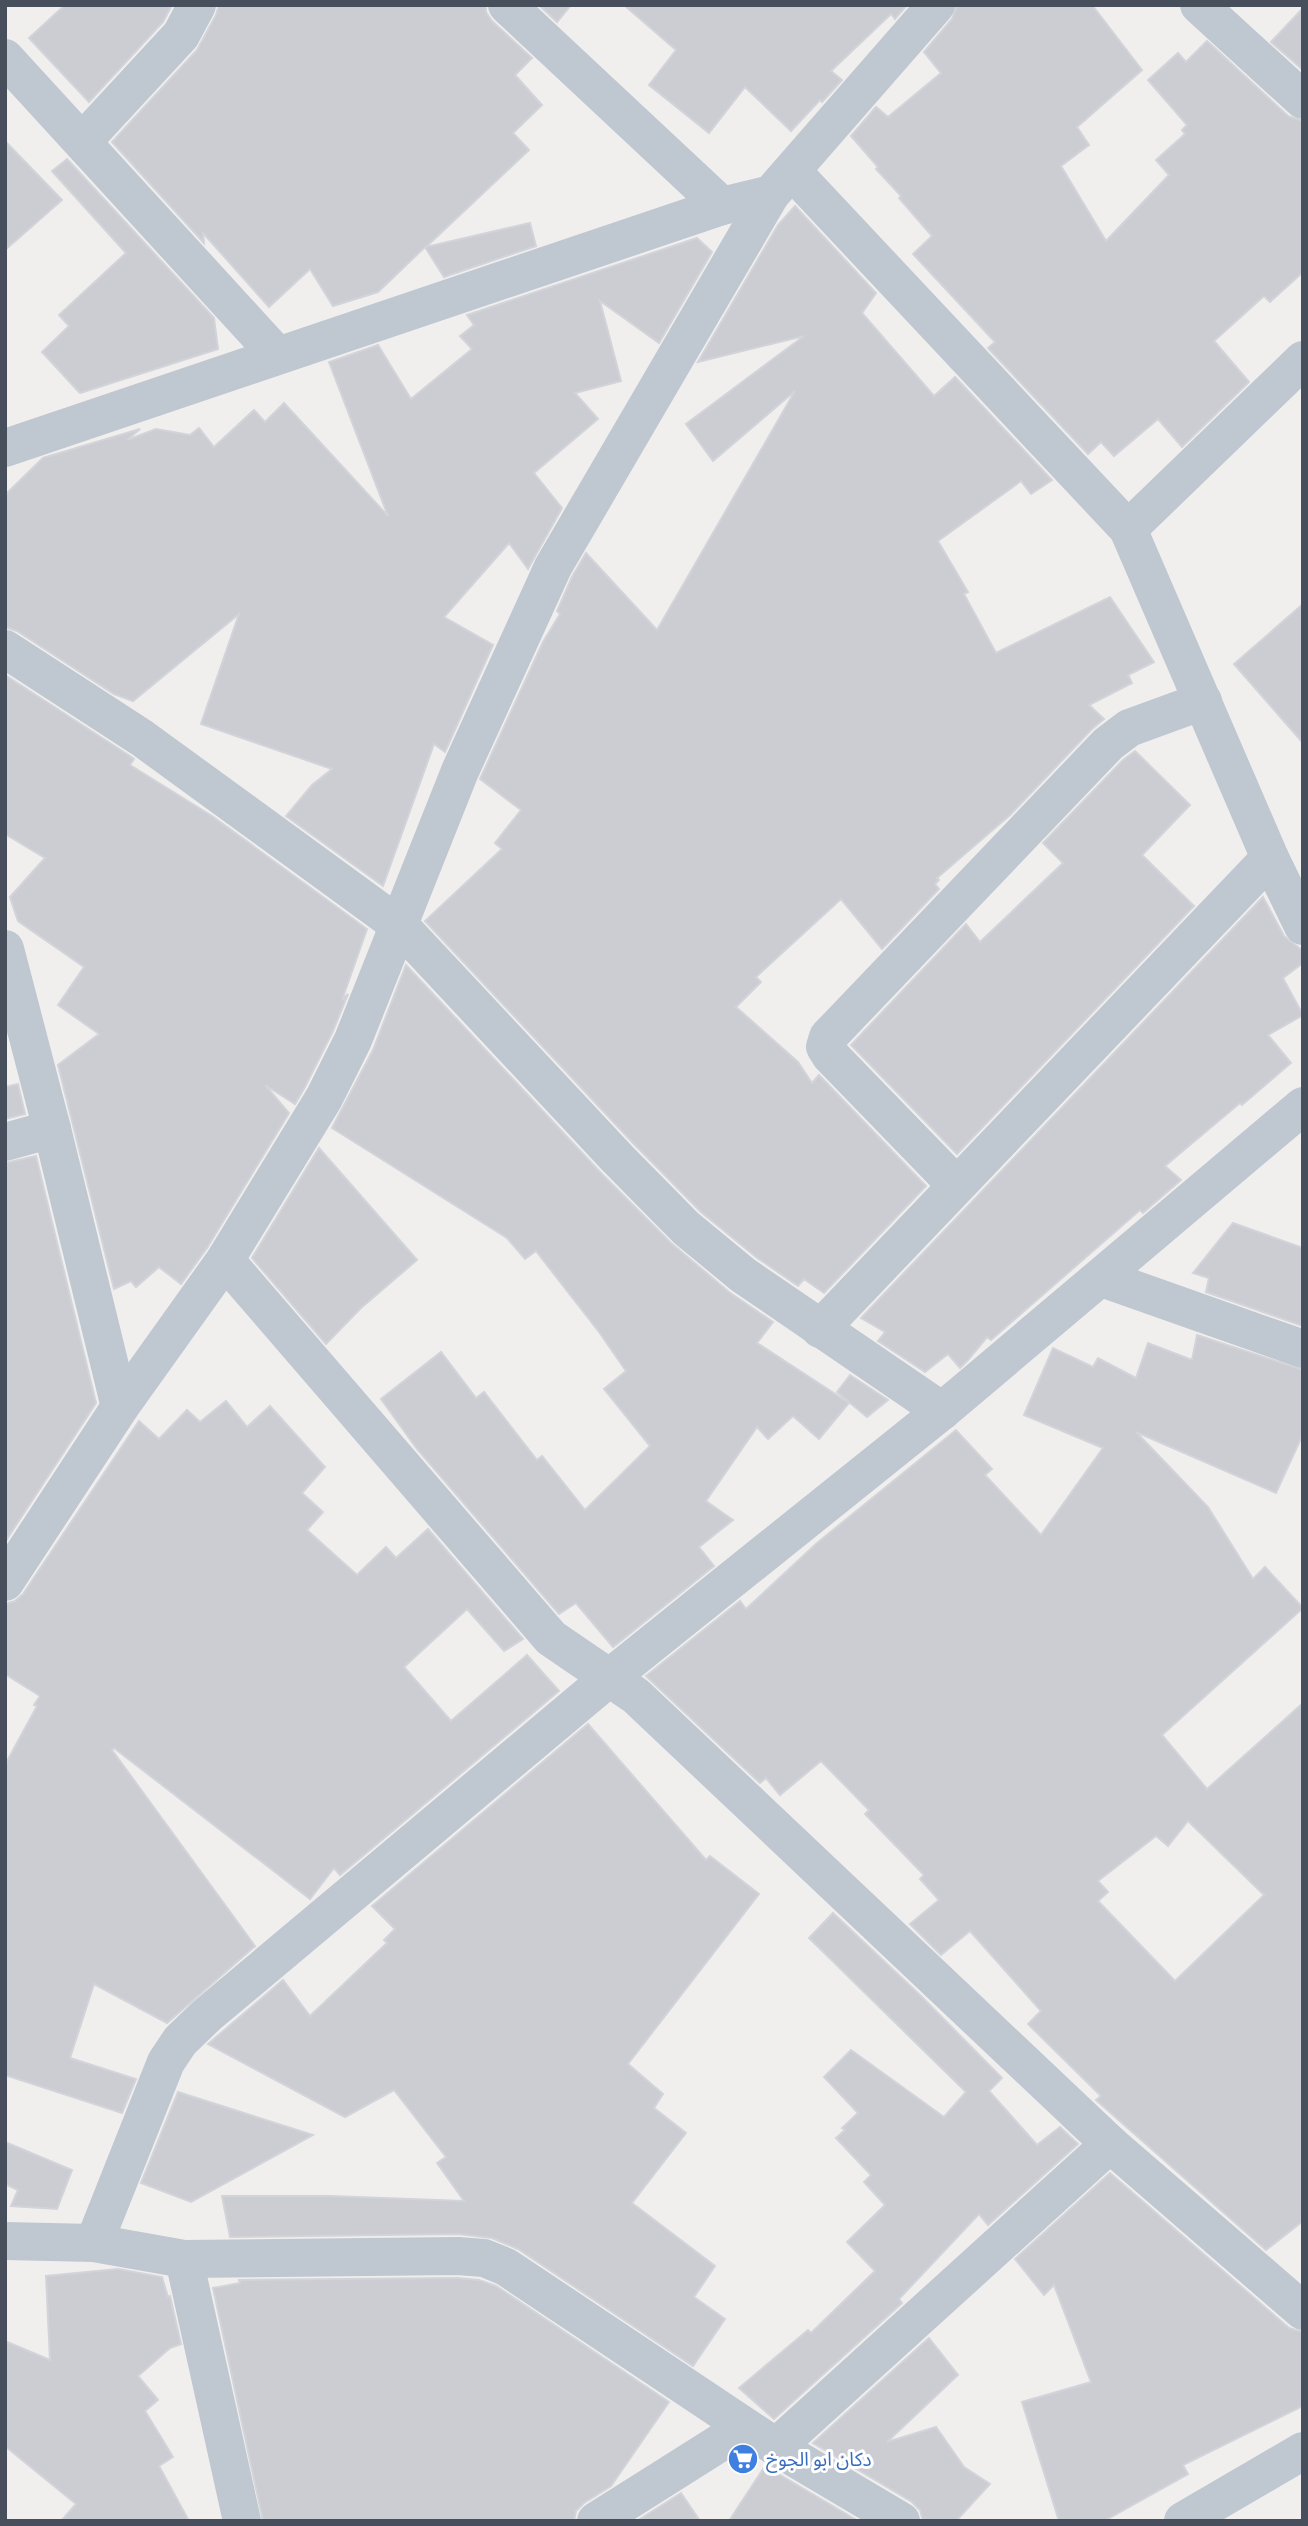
<svg xmlns="http://www.w3.org/2000/svg" width="1308" height="2526" font-family="'Fira Sans Condensed','Noto Sans Arabic',sans-serif">
<style>
.building{fill:#cbcdd3;stroke:#d2d4da;stroke-width:2;fill-rule:evenodd}
.lines{fill:none;stroke-linecap:round;stroke-linejoin:round}
.minor{stroke:#bfc7d0;stroke-width:38}
.tertiary{stroke:#bfc7d0;stroke-width:38}
.labels{text-anchor:middle;stroke-width:6;stroke-linejoin:round;paint-order:stroke}
.shop-label{font-size:19px;fill:#366cbe;stroke:#fff;text-anchor:start}
</style>
<rect width="100%" height="100%" fill="#f1efee"/>
<g class="building">
<path d="M 65,5 L 172,5 L 163,22 L 89,102 L 29,38 Z"/>
<path d="M 219,5 L 486,5 L 486,12 L 492,21 L 532,58 L 515,75 L 542,105 L 513,133 L 529,150 L 426,247 L 530,223 L 536,246 L 444,277 L 425,247 L 378,292 L 333,306 L 310,269 L 269,307 L 203,233 L 204,243 L 112,142 L 197,50 L 216,15 Z"/>
<path d="M 539,5 L 571,5 L 557,22 Z"/>
<path d="M 624,5 L 907,5 L 895,19 L 891,14 L 831,71 L 842,80 L 822,102 L 820,100 L 791,131 L 745,87 L 709,133 L 649,85 L 676,50 Z"/>
<path d="M 957,5 L 1092,5 L 1142,70 L 1077,127 L 1089,145 L 1061,166 L 1106,241 L 1169,175 L 1156,160 L 1185,134 L 1182,130 L 1187,125 L 1148,80 L 1178,53 L 1186,62 L 1207,41 L 1288,116 L 1303,121 L 1303,272 L 1270,302 L 1264,296 L 1214,341 L 1249,382 L 1182,447 L 1158,419 L 1114,456 L 1101,442 L 1088,454 L 988,348 L 995,342 L 913,254 L 932,236 L 899,198 L 901,196 L 876,169 L 878,167 L 851,136 L 876,107 L 888,117 L 941,73 L 924,52 L 952,19 Z"/>
<path d="M 1303,8 L 1303,70 L 1271,42 Z"/>
<path d="M 5,141 L 62,200 L 5,250 Z"/>
<path d="M 67,159 L 214,318 L 218,349 L 80,393 L 42,352 L 69,326 L 59,315 L 126,253 L 52,171 Z"/>
<path d="M 795,206 L 876,293 L 862,313 L 934,396 L 955,377 L 1052,480 L 1031,494 L 1021,481 L 938,541 L 968,592 L 964,594 L 996,653 L 1110,597 L 1154,662 L 1128,675 L 1132,683 L 1089,705 L 1104,719 L 1092,729 L 1010,815 L 937,878 L 939,880 L 935,884 L 939,889 L 882,949 L 841,899 L 756,977 L 761,982 L 736,1007 L 798,1062 L 812,1083 L 819,1075 L 926,1186 L 824,1293 L 804,1279 L 798,1286 L 756,1257 L 701,1212 L 633,1143 L 425,921 L 502,849 L 495,843 L 521,810 L 480,779 L 543,642 L 560,614 L 557,611 L 572,577 L 586,553 L 657,630 L 795,391 L 713,461 L 686,424 L 804,336 L 698,362 L 778,225 Z"/>
<path d="M 697,238 L 712,252 L 659,343 L 600,301 L 621,381 L 575,393 L 598,419 L 534,473 L 562,508 L 528,569 L 509,543 L 444,617 L 493,645 L 445,752 L 434,744 L 383,886 L 286,816 L 312,785 L 332,769 L 201,724 L 239,614 L 133,701 L 114,694 L 17,631 L 5,627 L 5,495 L 43,458 L 140,429 L 127,440 L 156,429 L 190,435 L 199,428 L 214,447 L 254,410 L 265,422 L 284,403 L 388,516 L 329,362 L 378,345 L 411,399 L 472,349 L 460,336 L 474,325 L 467,315 Z"/>
<path d="M 1303,604 L 1303,743 L 1234,664 Z"/>
<path d="M 5,675 L 130,756 L 134,759 L 130,765 L 212,816 L 367,929 L 342,1000 L 348,994 L 333,1031 L 305,1087 L 295,1104 L 265,1085 L 289,1113 L 207,1248 L 181,1284 L 159,1267 L 136,1287 L 131,1281 L 114,1289 L 58,1065 L 99,1034 L 58,1005 L 84,967 L 18,921 L 10,897 L 45,858 L 5,834 Z"/>
<path d="M 1135,751 L 1190,805 L 1142,855 L 1194,906 L 957,1154 L 851,1045 L 966,924 L 980,942 L 1063,863 L 1043,843 L 1123,760 Z"/>
<path d="M 1263,897 L 1284,936 L 1303,951 L 1303,963 L 1283,978 L 1303,1015 L 1268,1035 L 1291,1063 L 1242,1105 L 1240,1103 L 1165,1166 L 1181,1180 L 1143,1213 L 1140,1210 L 991,1340 L 987,1337 L 969,1359 L 960,1368 L 948,1354 L 925,1372 L 878,1341 L 885,1332 L 861,1318 Z"/>
<path d="M 406,965 L 601,1173 L 671,1243 L 729,1292 L 773,1322 L 757,1343 L 849,1403 L 819,1439 L 793,1416 L 768,1439 L 757,1427 L 706,1501 L 733,1520 L 699,1547 L 714,1566 L 613,1647 L 576,1603 L 559,1614 L 417,1449 L 381,1399 L 441,1352 L 476,1398 L 484,1392 L 537,1460 L 542,1456 L 585,1510 L 650,1446 L 604,1389 L 626,1371 L 599,1332 L 536,1251 L 525,1259 L 507,1238 L 332,1128 L 373,1050 Z"/>
<path d="M 18,1084 L 25,1114 L 5,1119 L 5,1087 Z"/>
<path d="M 319,1148 L 417,1260 L 361,1308 L 326,1344 L 252,1258 Z"/>
<path d="M 36,1156 L 96,1403 L 5,1542 L 5,1163 Z"/>
<path d="M 1233,1223 L 1303,1248 L 1303,1326 L 1206,1292 L 1209,1278 L 1193,1273 Z"/>
<path d="M 1197,1335 L 1303,1370 L 1303,1434 L 1276,1493 L 1136,1432 L 1208,1507 L 1253,1579 L 1265,1567 L 1303,1608 L 1162,1735 L 1207,1789 L 1303,1703 L 1303,2221 L 1266,2250 L 1096,2100 L 1101,2096 L 1028,2024 L 1041,2011 L 970,1931 L 941,1955 L 910,1924 L 939,1900 L 920,1879 L 924,1875 L 865,1814 L 869,1810 L 821,1761 L 780,1795 L 766,1778 L 760,1783 L 646,1676 L 740,1601 L 746,1609 L 817,1543 L 956,1430 L 992,1469 L 985,1475 L 1041,1535 L 1103,1448 L 1024,1415 L 1053,1348 L 1093,1367 L 1098,1358 L 1136,1378 L 1148,1343 L 1192,1360 ZM 1188,1821 L 1264,1895 L 1175,1981 L 1098,1901 L 1108,1892 L 1098,1881 L 1156,1836 L 1168,1846 Z"/>
<path d="M 850,1375 L 888,1400 L 867,1417 L 837,1392 Z"/>
<path d="M 226,1401 L 247,1427 L 270,1406 L 325,1467 L 302,1493 L 323,1512 L 307,1530 L 357,1575 L 386,1547 L 396,1558 L 428,1529 L 523,1639 L 504,1651 L 467,1609 L 404,1667 L 451,1721 L 527,1655 L 559,1691 L 340,1875 L 334,1868 L 310,1899 L 114,1748 L 112,1750 L 255,1946 L 167,2023 L 94,1984 L 70,2058 L 136,2079 L 122,2113 L 5,2075 L 5,1765 L 37,1706 L 34,1705 L 40,1696 L 5,1674 L 5,1604 L 15,1601 L 23,1594 L 139,1421 L 159,1439 L 187,1410 L 200,1422 Z"/>
<path d="M 588,1724 L 706,1860 L 710,1856 L 759,1894 L 628,2064 L 663,2094 L 654,2108 L 686,2133 L 632,2203 L 715,2266 L 694,2297 L 725,2319 L 693,2366 L 518,2249 L 492,2238 L 458,2234 L 230,2237 L 222,2196 L 330,2196 L 464,2201 L 437,2163 L 446,2157 L 394,2090 L 345,2117 L 208,2044 L 283,1980 L 310,2016 L 387,1943 L 384,1940 L 395,1929 L 372,1906 Z"/>
<path d="M 833,1913 L 921,1996 L 1002,2078 L 989,2091 L 1037,2145 L 1060,2127 L 1078,2144 L 988,2225 L 979,2214 L 899,2299 L 902,2303 L 774,2419 L 739,2388 L 808,2330 L 811,2333 L 875,2271 L 847,2242 L 885,2205 L 864,2182 L 871,2175 L 836,2138 L 845,2130 L 842,2128 L 858,2113 L 824,2077 L 851,2050 L 944,2117 L 966,2092 L 809,1938 Z"/>
<path d="M 178,2092 L 313,2135 L 191,2202 L 141,2183 Z"/>
<path d="M 5,2142 L 72,2170 L 57,2209 L 11,2206 L 18,2190 L 5,2184 Z"/>
<path d="M 1110,2173 L 1289,2328 L 1303,2332 L 1303,2406 L 1183,2465 L 1188,2474 L 1104,2521 L 1059,2521 L 1022,2402 L 1091,2382 L 1054,2285 L 1044,2295 L 1015,2259 Z"/>
<path d="M 118,2269 L 162,2277 L 168,2297 L 170,2296 L 181,2344 L 170,2348 L 138,2376 L 158,2400 L 145,2411 L 173,2457 L 159,2466 L 189,2521 L 61,2521 L 76,2504 L 5,2446 L 5,2341 L 50,2360 L 46,2276 Z"/>
<path d="M 457,2278 L 479,2280 L 496,2286 L 669,2402 L 611,2486 L 584,2503 L 576,2511 L 574,2521 L 263,2521 L 213,2288 L 240,2283 L 239,2280 Z"/>
<path d="M 929,2338 L 958,2375 L 887,2442 L 936,2427 L 964,2467 L 990,2484 L 956,2521 L 923,2521 L 920,2510 L 912,2502 L 813,2443 Z"/>
<path d="M 765,2466 L 858,2521 L 729,2521 Z"/>
<path d="M 681,2493 L 700,2521 L 637,2521 Z"/>
</g>
<g class="lines">
<g class="minor">
<path d="M 507,5 L 722,206"/>
<path d="M 1199,5 L 1303,100"/>
<path d="M 5,58 L 277,355"/>
<path d="M 83,141 L 181,35 L 197,5"/>
<path d="M 792,171 L 1128,529 L 1270,858 L 1303,926"/>
<path d="M 5,448 L 722,206 L 771,194 L 936,5"/>
<path d="M 1128,529 L 1303,360"/>
<path d="M 5,649 L 142,738 L 400,926 L 617,1158 L 686,1228 L 743,1275 L 942,1411"/>
<path d="M 5,949 L 52,1129 L 120,1407"/>
<path d="M 5,1142 L 52,1129"/>
<path d="M 956,1185 L 830,1055 L 825,1047 L 828,1037 L 1108,744 L 1129,728 L 1203,701"/>
<path d="M 225,1260 L 551,1638 L 636,1696 L 1110,2144 L 1303,2311"/>
<path d="M 1102,1278 L 1303,1349"/>
<path d="M 820,1329 L 1270,858"/>
<path d="M 5,1582 L 120,1407 L 225,1260 L 324,1098 L 353,1040 L 460,771 L 553,567 L 771,194"/>
<path d="M 5,2241 L 94,2243 L 184,2259 L 458,2256 L 484,2258 L 506,2267 L 776,2447 L 901,2521"/>
<path d="M 94,2243 L 166,2062 L 180,2041 L 207,2015 L 609,1678 L 942,1411 L 1303,1106"/>
<path d="M 184,2259 L 242,2521"/>
<path d="M 776,2447 L 1110,2144"/>
<path d="M 596,2521 L 745,2427"/>
</g>
<path class="tertiary" d="M 1183,2521 L 1303,2451"/>
</g>
<defs>
<g id="supermarket-disc" transform="scale(1.575)"><circle r="9.5" fill="#3f7fe0" stroke="#fff"/><path d="M-6-5.5h2.5l.6 2H6L4.5 2H-2.5L-4.4-4H-6ZM-1.5 3.2a1.3 1.3 0 1 0 .1 0ZM3 3.2a1.3 1.3 0 1 0 .1 0Z" fill="#fff"/></g>
</defs>
<g fill-rule="evenodd">
<use href="#supermarket-disc" x="743" y="2459"/>
</g>
<g class="labels">
<g class="shop-label">
<text x="766" y="2466">دكان ابو الجوخ</text>
</g>
</g>
<rect width="1308" height="2526" fill="none" stroke="#474f5c" stroke-width="14"/>
</svg>
